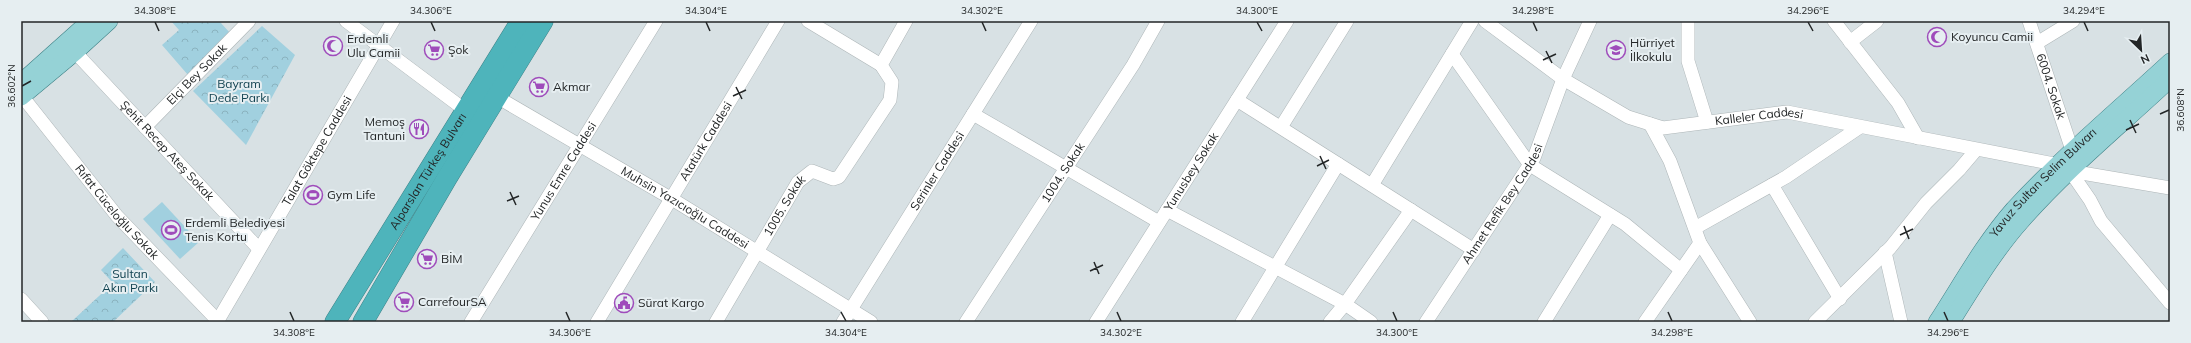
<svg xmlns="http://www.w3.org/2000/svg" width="2191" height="343" font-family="Mulish,sans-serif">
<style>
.green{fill:#a1d0df}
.forest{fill:url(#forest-crowns)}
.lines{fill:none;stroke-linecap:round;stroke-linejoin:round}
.minor-casing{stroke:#aeb6b8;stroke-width:14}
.major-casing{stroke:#3f8287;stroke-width:18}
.highway-casing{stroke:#3f8287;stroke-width:21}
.minor{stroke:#fff;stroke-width:13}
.major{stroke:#95d2d6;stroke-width:17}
.highway{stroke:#4eb4bb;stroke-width:20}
.ticks{fill:none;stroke:#232627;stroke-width:1.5}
.labels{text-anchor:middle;stroke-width:4;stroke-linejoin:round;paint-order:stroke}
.poi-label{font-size:12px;fill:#232627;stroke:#e6eef1;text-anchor:start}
.street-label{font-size:12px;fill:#232627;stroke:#e6eef1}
.park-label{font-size:12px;fill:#114250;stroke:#e6eef1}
.neatline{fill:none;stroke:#232627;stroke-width:1.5}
.ticks-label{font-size:10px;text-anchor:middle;fill:#232627}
</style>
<defs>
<pattern id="forest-crowns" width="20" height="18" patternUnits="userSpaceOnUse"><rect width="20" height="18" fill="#a1d0df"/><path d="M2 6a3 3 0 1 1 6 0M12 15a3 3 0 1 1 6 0" fill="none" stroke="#8ab2bf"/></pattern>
</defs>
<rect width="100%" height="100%" fill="#d8e1e4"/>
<path class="green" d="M 162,202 L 199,242 L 180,259 L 143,219 Z"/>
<g class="forest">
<path d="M 171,21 L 219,21 L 232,35 L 188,75 L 162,45 L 179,30 Z"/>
<path d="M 262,26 L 295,55 L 246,145 L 193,91 Z"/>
<path d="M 123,248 L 155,282 L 113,322 L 71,322 L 113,283 L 101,270 Z"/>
</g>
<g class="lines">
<g class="minor-casing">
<g id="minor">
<path d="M 346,21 L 465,110"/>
<path d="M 808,21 L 881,65"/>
<path id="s1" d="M 1485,21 L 1563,79 L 1628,117 L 1663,128 L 1787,112 L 2059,165"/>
<path d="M 1688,21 L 1688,61 L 1707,122"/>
<path d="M 1834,21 L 1898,103 L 1918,138"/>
<path id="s2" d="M 2029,21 L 2073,153"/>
<path d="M 1850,42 L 1877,21"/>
<path d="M 2037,43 L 2073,21"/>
<path id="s3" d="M 75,52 L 259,249"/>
<path d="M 1452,54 L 1530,165 L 1625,224 L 1681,270"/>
<path id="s4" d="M 22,96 L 117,216 L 219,322"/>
<path id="s5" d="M 497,97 L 672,199 L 871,322"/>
<path d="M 1237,100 L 1474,250"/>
<path d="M 973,114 L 1159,222"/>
<path d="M 1650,124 L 1670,161 L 1700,243 L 1750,322"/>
<path id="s6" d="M 145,127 L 249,21"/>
<path d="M 1281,127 L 1347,21"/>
<path d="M 2070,171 L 2090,200 L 2101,221 L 2170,303"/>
<path d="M 2070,171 L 2170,188"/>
<path d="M 1372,185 L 1472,21"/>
<path d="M 1772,185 L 1840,299"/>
<path d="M 1167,210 L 1345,304 L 1371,322"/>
<path d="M 1695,228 L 1786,177 L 1860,127"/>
<path d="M 1885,252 L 1901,322"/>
<path d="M 21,299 L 42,322"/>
<path id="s7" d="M 217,322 L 393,21"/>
<path id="s8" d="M 471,322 L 656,21"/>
<path id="s9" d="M 597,322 L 778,21"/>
<path id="s10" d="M 716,322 L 798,182 L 812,171 L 833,179 L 839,177 L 890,100 L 892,82 L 881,65 L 906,21"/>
<path id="s11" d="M 843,322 L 1031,21"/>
<path id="s12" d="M 966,322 L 1133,65 L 1158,21"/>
<path id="s13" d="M 1096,322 L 1287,21"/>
<path d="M 1242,322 L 1338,164"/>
<path d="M 1330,322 L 1345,304 L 1411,210"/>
<path id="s14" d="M 1426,322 L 1534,158 L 1563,79 L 1590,21"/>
<path d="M 1544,322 L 1610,215"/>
<path d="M 1645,322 L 1700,243"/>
<path d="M 1815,322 L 1890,248 L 1926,203 L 1959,170 L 1976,150"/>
</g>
</g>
<g class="major-casing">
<g id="major">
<path d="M 24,80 L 90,21"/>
<path d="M 21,97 L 75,52 L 109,21"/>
<path id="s15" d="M 1937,322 C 1961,285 1984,243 2014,209 C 2062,157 2118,110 2170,62"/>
<path d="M 1951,322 C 1973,287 1995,250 2022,220 C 2067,169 2121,125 2170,79"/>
</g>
</g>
<g class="highway-casing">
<g id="highway">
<path id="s16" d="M 335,322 L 521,21"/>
<path d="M 363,322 L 447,178 L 543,21"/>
</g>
</g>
<use href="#minor" class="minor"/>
<use href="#major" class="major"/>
<use href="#highway" class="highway"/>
</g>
<path class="ticks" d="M 155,22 L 159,31M 431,22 L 435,31M 706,22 L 710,31M 982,22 L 986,31M 1257,22 L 1262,31M 1533,22 L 1537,31M 1808,22 L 1813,31M 2084,22 L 2088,31M 1546,51 L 1552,63M 1543,60 L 1556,54M 22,86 L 31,81M 736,87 L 742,99M 733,96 L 746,90M 2160,114 L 2169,110M 2130,120 L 2136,133M 2126,130 L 2139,124M 1320,156 L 1326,169M 1317,166 L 1329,160M 510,192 L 516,205M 507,201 L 519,196M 1904,226 L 1909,239M 1900,235 L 1913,229M 1094,262 L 1099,274M 1090,271 L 1103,265M 290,312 L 294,321M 566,312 L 570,321M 841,312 L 846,321M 1117,312 L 1121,321M 1393,312 L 1397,321M 1668,312 L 1672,321M 1944,312 L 1948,321"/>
<defs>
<g id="mosque-ring" transform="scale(1)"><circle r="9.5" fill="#e6eef1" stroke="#9f4cbb" stroke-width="1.5"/><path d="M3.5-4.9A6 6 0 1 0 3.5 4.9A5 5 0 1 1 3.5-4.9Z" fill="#9f4cbb"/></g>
<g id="supermarket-ring" transform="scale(1)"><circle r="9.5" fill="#e6eef1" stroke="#9f4cbb" stroke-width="1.5"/><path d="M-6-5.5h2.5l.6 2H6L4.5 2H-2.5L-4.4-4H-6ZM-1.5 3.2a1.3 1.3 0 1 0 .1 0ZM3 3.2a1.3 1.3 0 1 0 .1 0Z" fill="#9f4cbb"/></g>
<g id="school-ring" transform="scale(1)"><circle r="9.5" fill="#e6eef1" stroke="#9f4cbb" stroke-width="1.5"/><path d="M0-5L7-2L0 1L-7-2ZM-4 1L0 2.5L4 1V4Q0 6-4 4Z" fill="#9f4cbb"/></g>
<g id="restaurant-ring" transform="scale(1)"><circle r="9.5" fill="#e6eef1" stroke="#9f4cbb" stroke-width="1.5"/><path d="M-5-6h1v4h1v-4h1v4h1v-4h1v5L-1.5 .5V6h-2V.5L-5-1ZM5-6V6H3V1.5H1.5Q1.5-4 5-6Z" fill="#9f4cbb"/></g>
<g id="stadium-ring" transform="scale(1)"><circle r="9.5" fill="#e6eef1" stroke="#9f4cbb" stroke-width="1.5"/><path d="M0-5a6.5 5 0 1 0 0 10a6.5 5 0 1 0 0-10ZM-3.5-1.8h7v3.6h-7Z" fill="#9f4cbb"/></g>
<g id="civic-ring" transform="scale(1)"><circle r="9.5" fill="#e6eef1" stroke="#9f4cbb" stroke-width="1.5"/><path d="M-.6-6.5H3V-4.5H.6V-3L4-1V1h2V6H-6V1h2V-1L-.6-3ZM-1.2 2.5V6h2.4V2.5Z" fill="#9f4cbb"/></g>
</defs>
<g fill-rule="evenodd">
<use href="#mosque-ring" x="1937" y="37"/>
<use href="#mosque-ring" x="333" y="46"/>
<use href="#supermarket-ring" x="434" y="50"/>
<use href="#school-ring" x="1616" y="50"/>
<use href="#supermarket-ring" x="539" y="87"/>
<use href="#restaurant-ring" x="419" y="129"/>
<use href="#stadium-ring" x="313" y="195"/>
<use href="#stadium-ring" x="171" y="230"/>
<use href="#supermarket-ring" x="427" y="259"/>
<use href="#supermarket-ring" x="404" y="302"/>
<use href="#civic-ring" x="624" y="303"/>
</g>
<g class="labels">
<g class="poi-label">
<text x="1951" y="41">Koyuncu Camii</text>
<text x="347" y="43">Erdemli<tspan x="347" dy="14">Ulu Camii</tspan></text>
<text x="1630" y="47">Hürriyet<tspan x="1630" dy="14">İlkokulu</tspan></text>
<text x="448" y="54">Şok</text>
<text x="553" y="91">Akmar</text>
<text x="405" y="126" text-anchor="end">Memoş<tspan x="405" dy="14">Tantuni</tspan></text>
<text x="327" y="199">Gym Life</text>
<text x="185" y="227">Erdemli Belediyesi<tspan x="185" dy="14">Tenis Kortu</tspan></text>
<text x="441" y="263">BİM</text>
<text x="418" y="306">CarrefourSA</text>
<text x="638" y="307">Sürat Kargo</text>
</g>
<g class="street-label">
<text dy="4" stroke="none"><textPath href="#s6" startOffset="74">Elçi Bey Sokak</textPath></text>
<text dy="4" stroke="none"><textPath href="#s2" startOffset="69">6004. Sokak</textPath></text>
<text dy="4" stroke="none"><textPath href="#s1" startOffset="306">Kalleler Caddesi</textPath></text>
<text dy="4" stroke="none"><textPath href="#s9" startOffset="211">Atatürk Caddesi</textPath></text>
<text dy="4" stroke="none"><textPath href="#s3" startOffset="135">Şehit Recep Ateş Sokak</textPath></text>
<text dy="4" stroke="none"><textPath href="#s7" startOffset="198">Talat Göktepe Caddesi</textPath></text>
<text dy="4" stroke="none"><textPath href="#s16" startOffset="177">Alparslan Türkeş Bulvarı</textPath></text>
<text dy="4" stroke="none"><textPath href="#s11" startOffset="178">Serinler Caddesi</textPath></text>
<text dy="4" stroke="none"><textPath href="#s13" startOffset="178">Yunusbey Sokak</textPath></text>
<text dy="4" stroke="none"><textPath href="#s8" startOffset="177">Yunus Emre Caddesi</textPath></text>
<text dy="4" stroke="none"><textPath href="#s12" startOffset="178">1004. Sokak</textPath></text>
<text dy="4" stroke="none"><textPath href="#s15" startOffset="176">Yavuz Sultan Selim Bulvarı</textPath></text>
<text dy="4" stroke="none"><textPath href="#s14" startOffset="141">Ahmet Refik Bey Caddesi</textPath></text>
<text dy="4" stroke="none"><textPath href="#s5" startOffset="218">Muhsin Yazıcıoğlu Caddesi</textPath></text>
<text dy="4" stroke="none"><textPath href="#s10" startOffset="135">1005. Sokak</textPath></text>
<text dy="4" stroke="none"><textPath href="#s4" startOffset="150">Rıfat Cüceloğlu Sokak</textPath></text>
</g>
<g class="park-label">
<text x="239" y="88">Bayram<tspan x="239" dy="14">Dede Parkı</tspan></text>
<text x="130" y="278">Sultan<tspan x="130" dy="14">Akın Parkı</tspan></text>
</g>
</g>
<rect width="2191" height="343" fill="none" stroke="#e6eef1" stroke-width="44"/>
<g transform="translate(2141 50) rotate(155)" stroke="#e6eef1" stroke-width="3" paint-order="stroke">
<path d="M0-3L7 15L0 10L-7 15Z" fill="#232627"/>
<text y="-6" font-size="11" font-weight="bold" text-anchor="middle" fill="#232627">N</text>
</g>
<rect x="22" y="22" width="2147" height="299" class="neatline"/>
<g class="ticks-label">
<text x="155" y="14">34.308°E</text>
<text x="431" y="14">34.306°E</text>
<text x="706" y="14">34.304°E</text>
<text x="982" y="14">34.302°E</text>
<text x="1257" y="14">34.300°E</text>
<text x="1533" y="14">34.298°E</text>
<text x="1808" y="14">34.296°E</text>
<text x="2084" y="14">34.294°E</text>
<text transform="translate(11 86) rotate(-90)" y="4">36.602°N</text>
<text transform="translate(2180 110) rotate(-90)" y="4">36.608°N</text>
<text x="294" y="336">34.308°E</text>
<text x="570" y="336">34.306°E</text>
<text x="846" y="336">34.304°E</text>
<text x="1121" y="336">34.302°E</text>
<text x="1397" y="336">34.300°E</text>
<text x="1672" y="336">34.298°E</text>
<text x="1948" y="336">34.296°E</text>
</g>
</svg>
